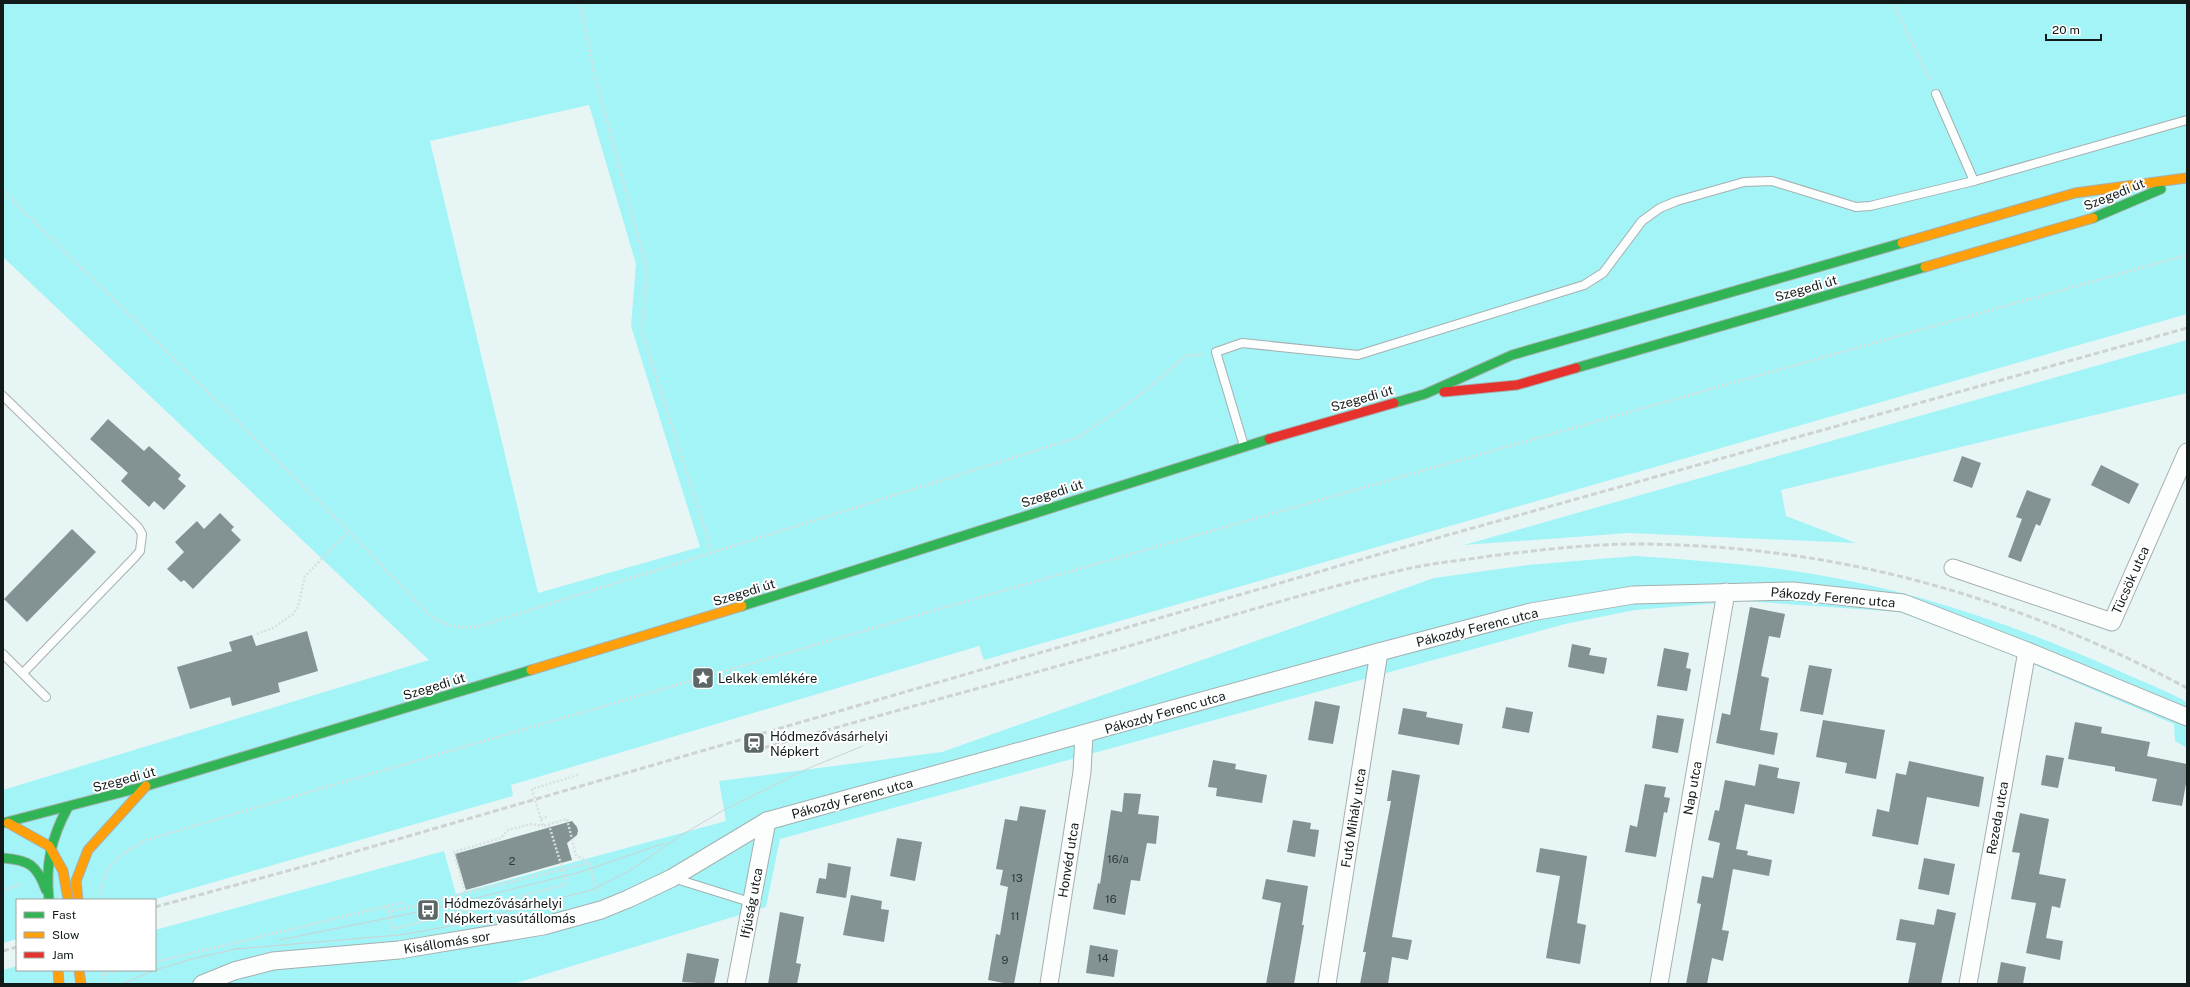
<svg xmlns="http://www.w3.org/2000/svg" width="2190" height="987" font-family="'Public Sans',sans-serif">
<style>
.green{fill:#a3f4f7;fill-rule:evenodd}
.building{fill:#839292}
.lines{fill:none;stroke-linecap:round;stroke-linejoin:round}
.lane-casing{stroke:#a5afaf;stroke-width:10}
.street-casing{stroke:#a5afaf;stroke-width:19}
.fast-casing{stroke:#a5afaf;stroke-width:11}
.slow-casing{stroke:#a5afaf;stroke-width:11}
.jam-casing{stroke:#a5afaf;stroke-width:11}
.path{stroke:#dadfdf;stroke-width:2.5;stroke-dasharray:2 2;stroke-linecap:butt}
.lane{stroke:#fcfefe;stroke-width:8}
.street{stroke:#fcfefe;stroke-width:17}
.fast{stroke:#30b455;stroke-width:9}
.slow{stroke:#ff9f0a;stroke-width:9}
.jam{stroke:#e5322d;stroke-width:9}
.tram{stroke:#ced2d2;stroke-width:1}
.rail{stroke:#ced2d2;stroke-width:3;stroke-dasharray:6 3;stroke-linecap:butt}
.labels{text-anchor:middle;stroke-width:4;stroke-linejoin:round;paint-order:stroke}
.number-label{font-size:11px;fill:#2e3838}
.street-label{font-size:13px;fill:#121a1a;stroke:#fff}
.poi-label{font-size:13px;fill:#121a1a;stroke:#fff;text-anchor:start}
</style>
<rect width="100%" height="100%" fill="#e8f5f5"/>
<g class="green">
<path d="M 3,3 L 2187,3 L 2187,314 L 984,660 L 979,646 L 511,785 L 513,796 L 152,900 L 17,900 L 17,939 L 3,943 L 3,790 L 429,660 L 3,257 ZM 589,105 L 636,264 L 631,326 L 700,547 L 538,593 L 430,141 Z"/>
<path d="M 2187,340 L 2187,393 L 1781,490 L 1786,516 L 1856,543 L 1629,533 L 1464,545 Z"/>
<path d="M 1635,556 C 1693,560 1750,564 1807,573 C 1914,590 2014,625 2112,668 C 2137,679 2163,689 2187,702 L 2187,748 L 2175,741 L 2174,724 L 2007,653 L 1899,612 L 1744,601 L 1635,610 L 1565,624 L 780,839 L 766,907 L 513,984 L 3,984 L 3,970 L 17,966 L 17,970 L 155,970 L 155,930 L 444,851 L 456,894 L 726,821 L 719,781 L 942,752 L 1434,578 L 1528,565 Z"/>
</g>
<g class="building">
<path d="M 108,419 L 144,451 L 149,446 L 181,475 L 178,479 L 186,486 L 164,510 L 154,501 L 149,507 L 121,481 L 128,473 L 90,439 Z"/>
<path d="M 1962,456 L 1981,463 L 1972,488 L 1953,481 Z"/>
<path d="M 2101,465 L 2139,484 L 2129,504 L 2091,485 Z"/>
<path d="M 2027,490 L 2051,499 L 2040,526 L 2036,524 L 2021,562 L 2008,557 L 2022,519 L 2016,517 Z"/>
<path d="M 220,513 L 234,527 L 231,530 L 241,540 L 193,589 L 184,580 L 181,582 L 167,569 L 184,552 L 175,542 L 197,521 L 204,529 Z"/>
<path d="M 72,529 L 96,552 L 27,622 L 4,599 Z"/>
<path d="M 1750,607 L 1785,614 L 1780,638 L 1769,636 L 1761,676 L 1769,678 L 1760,730 L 1778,733 L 1774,755 L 1716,743 L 1722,713 L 1730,715 Z"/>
<path d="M 307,631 L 318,671 L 278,683 L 280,692 L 232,706 L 230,697 L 190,709 L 177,667 L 232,651 L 229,642 L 252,635 L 256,646 Z"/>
<path d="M 1572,644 L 1591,648 L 1589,655 L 1607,658 L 1604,674 L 1568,667 Z"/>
<path d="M 1664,648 L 1689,653 L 1686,668 L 1691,669 L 1687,691 L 1657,686 Z"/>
<path d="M 1809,665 L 1832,669 L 1823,715 L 1800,711 Z"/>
<path d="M 1315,701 L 1340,706 L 1333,744 L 1308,740 Z"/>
<path d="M 1506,707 L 1533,712 L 1529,733 L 1502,728 Z"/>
<path d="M 1403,708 L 1427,712 L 1426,717 L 1463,724 L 1459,745 L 1398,734 Z"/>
<path d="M 1657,715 L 1684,719 L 1678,753 L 1652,748 Z"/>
<path d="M 1823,720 L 1885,730 L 1876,779 L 1845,773 L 1847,763 L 1816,757 Z"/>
<path d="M 2075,722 L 2102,727 L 2101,733 L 2150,742 L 2147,756 L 2187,764 L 2187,778 L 2182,806 L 2152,801 L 2157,779 L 2115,771 L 2115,767 L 2068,759 Z"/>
<path d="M 2046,755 L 2064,758 L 2058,788 L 2041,785 Z"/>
<path d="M 1213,760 L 1236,764 L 1235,769 L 1267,775 L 1262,803 L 1216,796 L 1217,788 L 1208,787 Z"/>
<path d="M 1909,761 L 1984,777 L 1979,807 L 1927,797 L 1918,845 L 1872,836 L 1877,809 L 1889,812 L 1896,773 L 1906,775 Z"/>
<path d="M 1759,764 L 1779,768 L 1777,778 L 1800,782 L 1794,814 L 1745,804 L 1736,849 L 1748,851 L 1747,855 L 1772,860 L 1769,876 L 1733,869 L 1722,930 L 1729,931 L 1723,961 L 1712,958 L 1707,984 L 1686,984 L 1701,904 L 1697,903 L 1702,876 L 1713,878 L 1720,843 L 1708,840 L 1715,810 L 1719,811 L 1725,780 L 1755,786 Z"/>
<path d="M 1392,770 L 1420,775 L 1392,937 L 1412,940 L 1408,960 L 1392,957 L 1388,984 L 1360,984 L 1366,952 L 1363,952 L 1391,801 L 1387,801 Z"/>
<path d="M 1645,784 L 1666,787 L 1664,797 L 1670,798 L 1667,813 L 1664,812 L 1656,857 L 1625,852 L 1630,825 L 1637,827 Z"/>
<path d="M 1124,793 L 1141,794 L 1138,814 L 1159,816 L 1156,844 L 1147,843 L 1140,881 L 1131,880 L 1125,915 L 1093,909 L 1098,883 L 1100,884 L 1111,810 L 1122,812 Z"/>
<path d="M 1020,806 L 1046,810 L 1014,984 L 1009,984 L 988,980 L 996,934 L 1000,935 L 1008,887 L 1000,885 L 1003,870 L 996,869 L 1005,819 L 1017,821 Z"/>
<path d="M 2020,813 L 2049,819 L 2039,874 L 2066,879 L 2060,908 L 2052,906 L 2046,938 L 2063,941 L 2060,960 L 2026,953 L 2036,903 L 2011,899 L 2020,853 L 2012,852 Z"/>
<path d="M 1293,820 L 1311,823 L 1310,829 L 1319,830 L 1315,857 L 1287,852 Z"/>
<path d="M 572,821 L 577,827 L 578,831 L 577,835 L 567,843 L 572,860 L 466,890 L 455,854 Z"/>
<path d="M 897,838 L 922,842 L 915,881 L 890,876 Z"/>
<path d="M 1540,848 L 1587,856 L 1577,923 L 1586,925 L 1580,964 L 1546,958 L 1560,876 L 1536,872 Z"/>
<path d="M 1924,858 L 1955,864 L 1949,895 L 1918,889 Z"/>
<path d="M 828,863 L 851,867 L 846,898 L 816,893 L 819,878 L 826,879 Z"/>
<path d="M 1266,879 L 1308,886 L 1302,925 L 1304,925 L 1294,984 L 1266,984 L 1281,903 L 1262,899 Z"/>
<path d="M 851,895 L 882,901 L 881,909 L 889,910 L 884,942 L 843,935 Z"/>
<path d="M 1937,909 L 1956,913 L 1941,984 L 1908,984 L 1916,943 L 1896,940 L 1900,919 L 1934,925 Z"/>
<path d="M 780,912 L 804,917 L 796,963 L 801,964 L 797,984 L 768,984 Z"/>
<path d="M 1090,945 L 1118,950 L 1114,977 L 1086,973 Z"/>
<path d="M 687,953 L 719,959 L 714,984 L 682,982 Z"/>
<path d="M 2001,962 L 2026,967 L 2023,984 L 1997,984 Z"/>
</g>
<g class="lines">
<g class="lane-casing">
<g id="lane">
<path d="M 1936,94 L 1974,181"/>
<path d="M 3,396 L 138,527 L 142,534 L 140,551 L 135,557 L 23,673"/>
<path d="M 1244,446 L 1216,352 L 1242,343 L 1358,355 L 1584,285 L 1603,273 L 1642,221 L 1660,208 L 1677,201 L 1744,182 L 1772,181 L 1856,207 L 1870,206 L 1974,181 L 2187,120"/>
<path d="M 3,654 L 46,697"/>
<path d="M 673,878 L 750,902"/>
</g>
</g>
<g class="street-casing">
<g id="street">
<path d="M 1953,568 L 2112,622 L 2187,452"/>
<path d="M 202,984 L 234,971 L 273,961 L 399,950 L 543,926 L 601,910 L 628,899 L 672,878 L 767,821 L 1379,652 L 1531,612 L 1633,595 L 1793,591 L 1903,603 L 2027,651 L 2187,717"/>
<path d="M 736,984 L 767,821"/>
<path d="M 1049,984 L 1082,772 L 1084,735"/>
<path d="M 1327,984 L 1379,652"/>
<path d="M 1659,984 L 1726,592"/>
<path d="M 1968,984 L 2027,651"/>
</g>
</g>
<g class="fast-casing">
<g id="fast">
<path d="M 2093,218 L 2161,189"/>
<path d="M 1576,368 L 1925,267"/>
<path d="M 1394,403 L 1425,394 L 1512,355 L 1902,243"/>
<path d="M 742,606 L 1269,439"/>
<path d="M 3,823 L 146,786 L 531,670"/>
<path d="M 3,858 C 29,860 37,865 46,890"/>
<path d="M 49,900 C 45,865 51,838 68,807"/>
</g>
</g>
<g class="slow-casing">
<g id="slow">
<path d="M 1902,243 L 2075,193 L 2186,178"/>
<path d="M 1925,267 L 2093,218"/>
<path d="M 531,670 L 742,606"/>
<path d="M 8,823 L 49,846 L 63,871 L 68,899"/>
<path d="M 78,900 L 76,881 L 88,850 L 146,786"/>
<path d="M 58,970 L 59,984"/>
<path d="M 79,970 L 81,984"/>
</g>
</g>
<g class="jam-casing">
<g id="jam">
<path d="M 1444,392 L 1517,385 L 1576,368"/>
<path d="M 1269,439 L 1394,403"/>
</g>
</g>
<g class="path">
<path d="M 580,3 L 594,73 L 647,270 L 642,332 L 712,552"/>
<path d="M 1893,3 L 1931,82"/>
<path d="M 3,191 L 349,531 L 429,615 C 447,626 454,628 476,627 L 1079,437 L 1140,395 L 1186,356 L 1204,354"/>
<path d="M 257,634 L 273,628 L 293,614 L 298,607 L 305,576 L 349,531"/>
<path d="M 578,775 L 532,789 L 543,826 L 567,819 L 576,855 L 589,863 L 597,892"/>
<path d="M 541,819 L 549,816"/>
<path d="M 3,890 L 22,884"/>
<path d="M 465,892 L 454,852 L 501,838 L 508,830 L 531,824 L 543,826"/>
<path d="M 100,900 C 102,865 118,856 146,840 C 825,640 1505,446 2187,255"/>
<path d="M 387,906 L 393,930"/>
<path d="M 388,912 L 589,863"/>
<path d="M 393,929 L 567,884 L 549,825"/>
<path d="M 155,962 L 404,902"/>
<path d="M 103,970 L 104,984"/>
<path d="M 104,974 L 121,970"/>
</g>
<use href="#lane" class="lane"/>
<use href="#street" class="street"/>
<use href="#fast" class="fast"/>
<use href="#slow" class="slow"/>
<use href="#jam" class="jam"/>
<g class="tram">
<path d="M 279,940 L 428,910 L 577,873 L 665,843"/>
<path d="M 236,949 L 399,935 L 429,930 L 455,925 L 591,890 L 629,871 L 680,836 L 722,811 L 809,768 L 863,746"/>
<path d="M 155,970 L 192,959 L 240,948"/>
<path d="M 122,984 L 155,970"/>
</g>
<g class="rail">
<path d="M 756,750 C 873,717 991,685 1108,652 C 1210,623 1312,589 1416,567 C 1440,562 1466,560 1490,556 C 1539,550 1589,544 1638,544 C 1835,545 2014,596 2187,688"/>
<path d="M 155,907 L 309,865 L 1380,554 L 2187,328"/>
<path d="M 3,951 L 17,947"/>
</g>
</g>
<defs>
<g id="sight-square" transform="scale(1.15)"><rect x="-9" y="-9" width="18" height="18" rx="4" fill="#5d6767" stroke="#fff"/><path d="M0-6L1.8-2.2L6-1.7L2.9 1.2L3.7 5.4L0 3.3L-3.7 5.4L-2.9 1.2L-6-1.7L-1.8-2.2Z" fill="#fff"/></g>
<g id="station-square" transform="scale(1.15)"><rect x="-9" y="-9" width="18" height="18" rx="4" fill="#5d6767" stroke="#fff"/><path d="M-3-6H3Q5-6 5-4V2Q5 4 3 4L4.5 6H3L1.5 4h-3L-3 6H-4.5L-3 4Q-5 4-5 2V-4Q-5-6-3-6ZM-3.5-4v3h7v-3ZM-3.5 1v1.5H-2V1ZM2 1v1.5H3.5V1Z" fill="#fff"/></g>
<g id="bus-square" transform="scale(1.15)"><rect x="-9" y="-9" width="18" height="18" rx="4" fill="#5d6767" stroke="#fff"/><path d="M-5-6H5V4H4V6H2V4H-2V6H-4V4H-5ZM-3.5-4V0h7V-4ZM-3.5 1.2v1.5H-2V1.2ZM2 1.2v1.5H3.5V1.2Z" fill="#fff"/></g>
</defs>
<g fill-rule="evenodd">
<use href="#sight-square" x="703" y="678"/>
<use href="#station-square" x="754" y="743"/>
<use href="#bus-square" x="428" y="910"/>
</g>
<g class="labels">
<g class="number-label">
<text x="1118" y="863">16/a</text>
<text x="512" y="865">2</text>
<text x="1017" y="882">13</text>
<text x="1111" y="903">16</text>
<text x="1015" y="920">11</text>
<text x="1103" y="962">14</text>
<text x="1005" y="964">9</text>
</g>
<g class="street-label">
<text transform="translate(2114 194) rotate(-22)" y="5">Szegedi út</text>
<text transform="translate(1806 288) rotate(-16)" y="5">Szegedi út</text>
<text transform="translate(1362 398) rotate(-16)" y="5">Szegedi út</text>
<text transform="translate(1052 493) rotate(-18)" y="5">Szegedi út</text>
<text transform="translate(2130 580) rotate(-66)" y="5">Tücsök utca</text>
<text transform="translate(744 592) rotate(-17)" y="5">Szegedi út</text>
<text transform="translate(1833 597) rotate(5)" y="5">Pákozdy Ferenc utca</text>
<text transform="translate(1477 627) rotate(-14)" y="5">Pákozdy Ferenc utca</text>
<text transform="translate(434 686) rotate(-17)" y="5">Szegedi út</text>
<text transform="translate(1165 712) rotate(-16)" y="5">Pákozdy Ferenc utca</text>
<text transform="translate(124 779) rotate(-15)" y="5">Szegedi út</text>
<text transform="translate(1692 788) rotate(-80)" y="5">Nap utca</text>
<text transform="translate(852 798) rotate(-15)" y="5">Pákozdy Ferenc utca</text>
<text transform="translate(1353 818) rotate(-81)" y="5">Futó Mihály utca</text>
<text transform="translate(1997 818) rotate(-80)" y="5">Rezeda utca</text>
<text transform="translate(1068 860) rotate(-81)" y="5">Honvéd utca</text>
<text transform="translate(751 903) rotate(-79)" y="5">Ifjúság utca</text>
<text transform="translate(447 942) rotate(-9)" y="5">Kisállomás sor</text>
</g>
<g class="poi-label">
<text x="718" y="683">Lelkek emlékére</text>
<text x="770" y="741">Hódmezővásárhelyi<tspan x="770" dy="15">Népkert</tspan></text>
<text x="444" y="908">Hódmezővásárhelyi<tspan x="444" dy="15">Népkert vasútállomás</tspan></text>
</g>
</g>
<rect width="2190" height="987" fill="none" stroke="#121a1a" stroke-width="8"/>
<rect x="16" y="899" width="140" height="72" fill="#ffffff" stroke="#a0a3a3"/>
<rect x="24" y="912" width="20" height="6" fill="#30b455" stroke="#a0a3a3"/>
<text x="52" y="919" font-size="12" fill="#121a1a">Fast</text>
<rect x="24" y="932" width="20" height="6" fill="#ff9f0a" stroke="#a0a3a3"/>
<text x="52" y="939" font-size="12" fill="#121a1a">Slow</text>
<rect x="24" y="952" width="20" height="6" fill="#e5322d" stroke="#a0a3a3"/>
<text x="52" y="959" font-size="12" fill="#121a1a">Jam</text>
<path d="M2046 34v6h55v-6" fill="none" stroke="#121a1a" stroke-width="2"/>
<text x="2052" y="34" font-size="12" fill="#121a1a" stroke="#ffffff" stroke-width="3" paint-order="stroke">20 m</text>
</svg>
